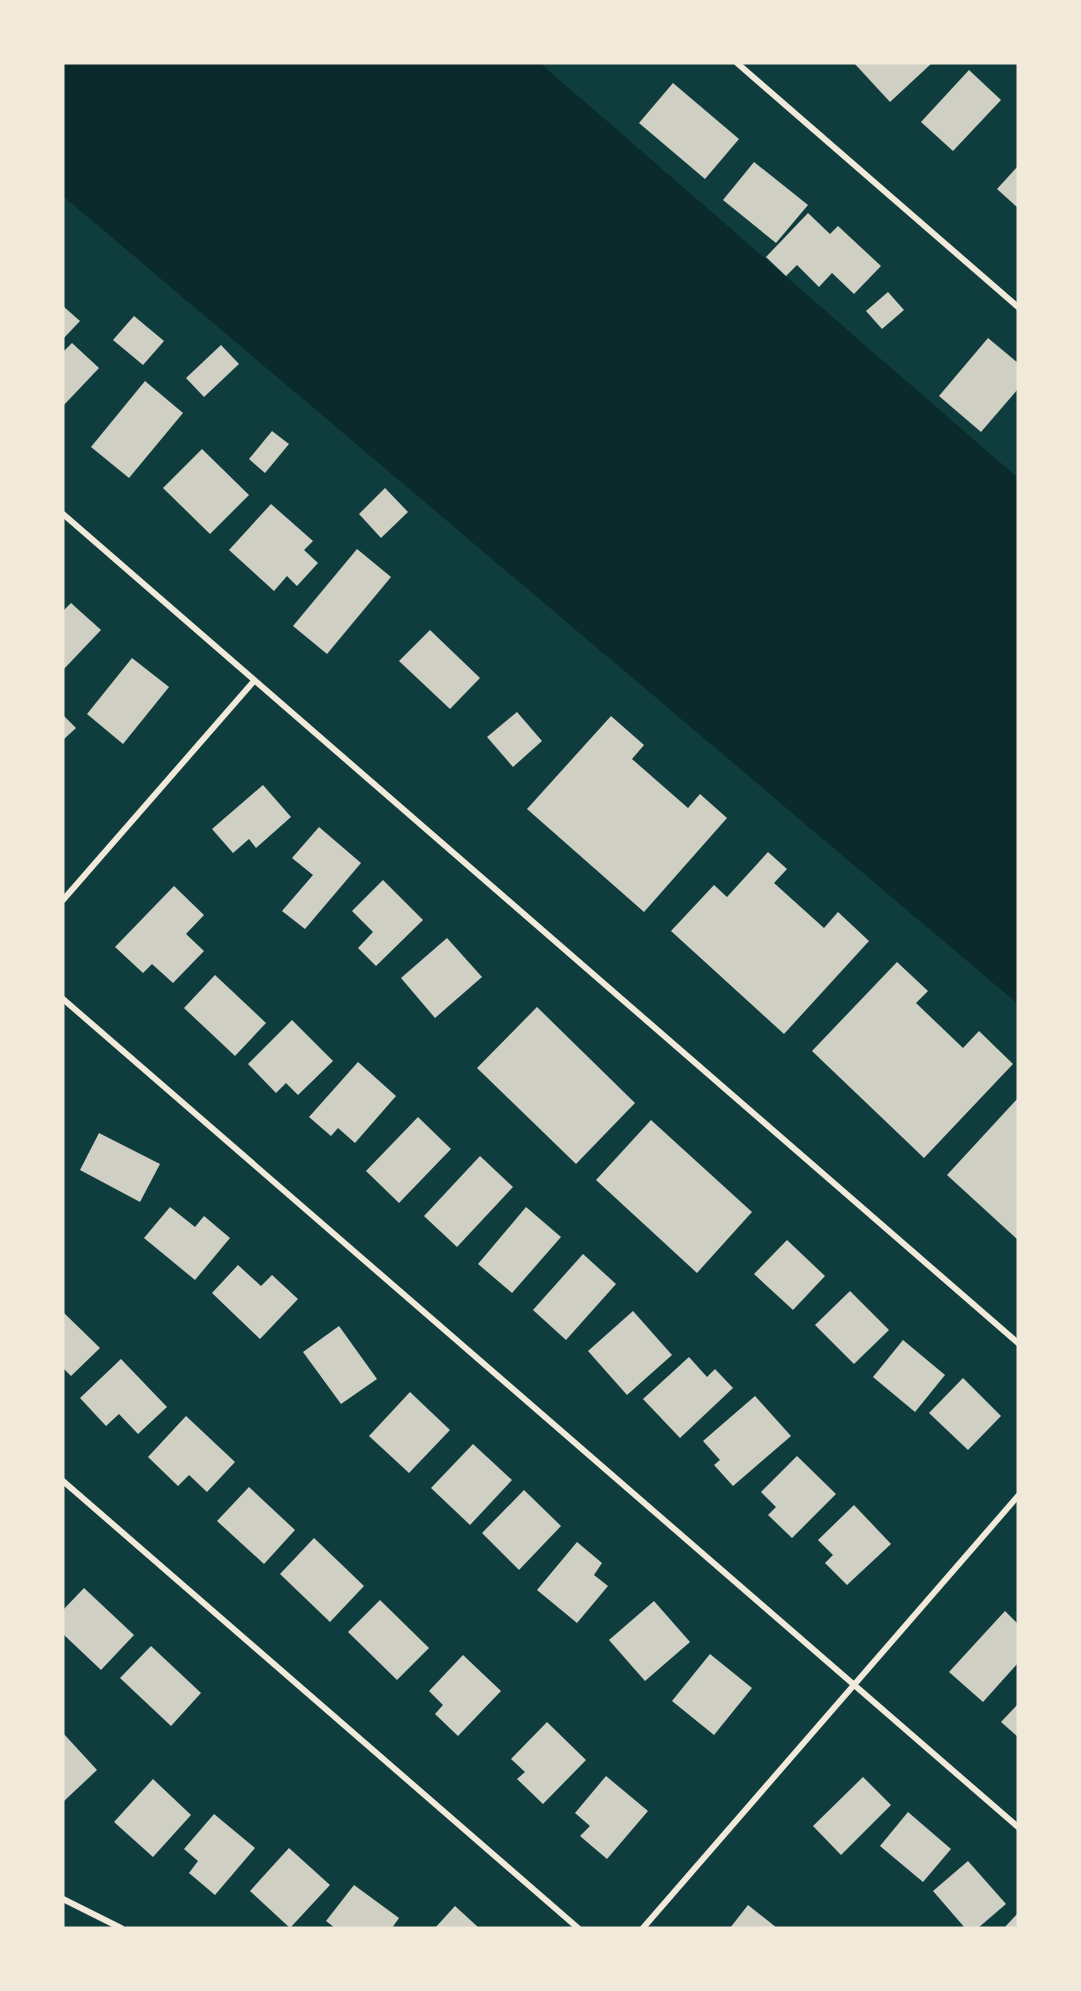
<svg xmlns="http://www.w3.org/2000/svg" width="1081" height="1991" font-family="Lato,sans-serif">
<style>
.water{fill:#0a2a2b}
.building{fill:#cfcfc3}
.lines{fill:none;stroke-linecap:round;stroke-linejoin:round}
.minor{stroke:#f1e9da;stroke-width:6}
</style>
<rect width="100%" height="100%" fill="#0f3d3e"/>
<path class="water" d="M 63,63 L 540,63 L 1018,478 L 1018,1004 L 63,196 Z"/>
<g class="building">
<path d="M 854,63 L 932,63 L 890,102 Z"/>
<path d="M 969,70 L 1001,100 L 953,151 L 921,122 Z"/>
<path d="M 673,83 L 739,139 L 705,179 L 639,123 Z"/>
<path d="M 754,162 L 808,205 L 776,243 L 723,200 Z"/>
<path d="M 1018,166 L 1018,208 L 997,189 Z"/>
<path d="M 808,213 L 830,234 L 838,226 L 881,266 L 854,294 L 832,273 L 819,287 L 797,265 L 786,276 L 766,257 Z"/>
<path d="M 888,292 L 904,310 L 882,329 L 866,311 Z"/>
<path d="M 63,306 L 80,321 L 63,339 Z"/>
<path d="M 134,316 L 164,341 L 143,365 L 113,340 Z"/>
<path d="M 988,338 L 1018,363 L 1018,389 L 981,432 L 939,396 Z"/>
<path d="M 72,343 L 99,368 L 63,406 L 63,352 Z"/>
<path d="M 221,345 L 239,364 L 204,397 L 186,378 Z"/>
<path d="M 145,381 L 183,413 L 129,478 L 91,447 Z"/>
<path d="M 272,431 L 289,444 L 265,473 L 249,459 Z"/>
<path d="M 202,449 L 249,495 L 210,534 L 163,488 Z"/>
<path d="M 385,488 L 408,512 L 381,538 L 359,514 Z"/>
<path d="M 271,504 L 313,541 L 304,550 L 318,563 L 297,586 L 287,576 L 274,591 L 229,550 Z"/>
<path d="M 357,549 L 391,577 L 327,654 L 293,626 Z"/>
<path d="M 71,603 L 101,630 L 63,670 L 63,611 Z"/>
<path d="M 430,630 L 480,678 L 450,709 L 399,661 Z"/>
<path d="M 132,658 L 169,687 L 123,744 L 87,714 Z"/>
<path d="M 517,712 L 542,741 L 513,767 L 487,737 Z"/>
<path d="M 63,715 L 76,728 L 63,740 Z"/>
<path d="M 611,716 L 644,745 L 632,759 L 688,808 L 700,794 L 727,818 L 644,912 L 527,809 Z"/>
<path d="M 263,785 L 291,817 L 256,848 L 249,839 L 233,853 L 212,829 Z"/>
<path d="M 319,827 L 361,863 L 305,929 L 282,911 L 313,875 L 292,858 Z"/>
<path d="M 768,852 L 787,869 L 774,883 L 824,928 L 838,912 L 869,941 L 784,1034 L 671,931 L 714,885 L 727,897 Z"/>
<path d="M 383,880 L 423,920 L 376,966 L 358,948 L 373,932 L 352,911 Z"/>
<path d="M 174,886 L 204,915 L 186,934 L 204,951 L 173,983 L 152,964 L 143,973 L 115,947 Z"/>
<path d="M 447,938 L 482,977 L 435,1018 L 401,978 Z"/>
<path d="M 897,962 L 928,991 L 916,1003 L 963,1048 L 979,1031 L 1013,1064 L 924,1158 L 812,1051 Z"/>
<path d="M 215,975 L 266,1023 L 235,1056 L 184,1008 Z"/>
<path d="M 537,1007 L 635,1103 L 576,1164 L 477,1068 Z"/>
<path d="M 292,1020 L 333,1061 L 298,1095 L 286,1083 L 276,1093 L 248,1064 Z"/>
<path d="M 358,1062 L 396,1096 L 355,1143 L 338,1128 L 331,1136 L 309,1117 Z"/>
<path d="M 1018,1098 L 1018,1240 L 947,1175 Z"/>
<path d="M 418,1117 L 451,1149 L 399,1203 L 366,1171 Z"/>
<path d="M 651,1120 L 752,1212 L 697,1273 L 596,1180 Z"/>
<path d="M 99,1133 L 160,1164 L 140,1202 L 80,1170 Z"/>
<path d="M 480,1156 L 513,1187 L 457,1247 L 424,1216 Z"/>
<path d="M 170,1207 L 195,1227 L 204,1216 L 230,1238 L 195,1280 L 144,1238 Z"/>
<path d="M 526,1207 L 561,1237 L 512,1293 L 478,1264 Z"/>
<path d="M 787,1240 L 825,1276 L 793,1310 L 754,1274 Z"/>
<path d="M 583,1254 L 616,1284 L 566,1340 L 533,1310 Z"/>
<path d="M 238,1265 L 261,1286 L 272,1275 L 298,1299 L 260,1339 L 212,1293 Z"/>
<path d="M 850,1291 L 889,1330 L 854,1364 L 815,1325 Z"/>
<path d="M 633,1311 L 672,1355 L 627,1395 L 588,1351 Z"/>
<path d="M 63,1312 L 100,1348 L 71,1376 L 63,1368 Z"/>
<path d="M 339,1326 L 377,1379 L 341,1404 L 303,1352 Z"/>
<path d="M 903,1340 L 945,1375 L 915,1412 L 873,1377 Z"/>
<path d="M 689,1357 L 707,1377 L 715,1369 L 733,1388 L 680,1438 L 643,1399 Z"/>
<path d="M 121,1359 L 167,1407 L 138,1434 L 119,1414 L 106,1426 L 80,1398 Z"/>
<path d="M 963,1378 L 1001,1416 L 968,1450 L 929,1413 Z"/>
<path d="M 410,1392 L 450,1430 L 409,1473 L 369,1436 Z"/>
<path d="M 755,1396 L 791,1436 L 733,1486 L 714,1465 L 720,1460 L 703,1441 Z"/>
<path d="M 186,1416 L 235,1462 L 207,1492 L 189,1475 L 178,1486 L 148,1457 Z"/>
<path d="M 473,1444 L 512,1480 L 470,1525 L 431,1488 Z"/>
<path d="M 797,1456 L 836,1494 L 792,1538 L 768,1515 L 776,1507 L 761,1492 Z"/>
<path d="M 249,1487 L 295,1530 L 264,1564 L 217,1521 Z"/>
<path d="M 524,1490 L 561,1526 L 519,1570 L 482,1533 Z"/>
<path d="M 854,1505 L 891,1544 L 847,1585 L 825,1563 L 833,1555 L 818,1540 Z"/>
<path d="M 314,1538 L 364,1586 L 330,1622 L 280,1574 Z"/>
<path d="M 577,1542 L 602,1563 L 594,1575 L 608,1586 L 577,1623 L 537,1590 Z"/>
<path d="M 84,1588 L 134,1635 L 101,1670 L 63,1634 L 63,1610 Z"/>
<path d="M 380,1600 L 429,1648 L 397,1680 L 348,1632 Z"/>
<path d="M 654,1601 L 690,1642 L 645,1681 L 609,1640 Z"/>
<path d="M 1005,1611 L 1018,1624 L 1018,1663 L 983,1702 L 949,1672 Z"/>
<path d="M 151,1646 L 201,1693 L 171,1726 L 120,1678 Z"/>
<path d="M 710,1654 L 752,1688 L 714,1735 L 672,1701 Z"/>
<path d="M 463,1655 L 501,1691 L 458,1736 L 435,1714 L 443,1705 L 429,1691 Z"/>
<path d="M 1018,1704 L 1018,1737 L 1001,1722 Z"/>
<path d="M 547,1722 L 586,1760 L 543,1804 L 517,1779 L 525,1772 L 511,1759 Z"/>
<path d="M 63,1733 L 97,1770 L 63,1802 Z"/>
<path d="M 606,1776 L 648,1811 L 607,1859 L 580,1836 L 590,1826 L 575,1813 Z"/>
<path d="M 863,1777 L 891,1805 L 841,1855 L 813,1826 Z"/>
<path d="M 153,1779 L 191,1815 L 153,1857 L 114,1822 Z"/>
<path d="M 908,1812 L 951,1849 L 923,1882 L 880,1846 Z"/>
<path d="M 214,1814 L 255,1848 L 215,1895 L 189,1873 L 198,1861 L 184,1849 Z"/>
<path d="M 289,1848 L 330,1885 L 290,1928 L 250,1891 Z"/>
<path d="M 968,1861 L 1006,1904 L 978,1928 L 965,1928 L 933,1891 Z"/>
<path d="M 354,1885 L 399,1918 L 392,1928 L 335,1928 L 326,1921 Z"/>
<path d="M 748,1905 L 777,1928 L 730,1928 Z"/>
<path d="M 455,1906 L 479,1928 L 435,1928 Z"/>
<path d="M 1018,1913 L 1018,1928 L 1004,1928 Z"/>
</g>
<g class="lines">
<g class="minor">
<path d="M 737,63 L 1018,307"/>
<path d="M 63,514 L 1018,1343"/>
<path d="M 63,900 L 254,681"/>
<path d="M 63,999 L 1018,1827"/>
<path d="M 63,1481 L 578,1928"/>
<path d="M 63,1899 L 121,1928"/>
<path d="M 643,1928 L 1018,1496"/>
</g>
</g>
<rect width="1081" height="1991" fill="none" stroke="#f1e9da" stroke-width="129"/>
</svg>
